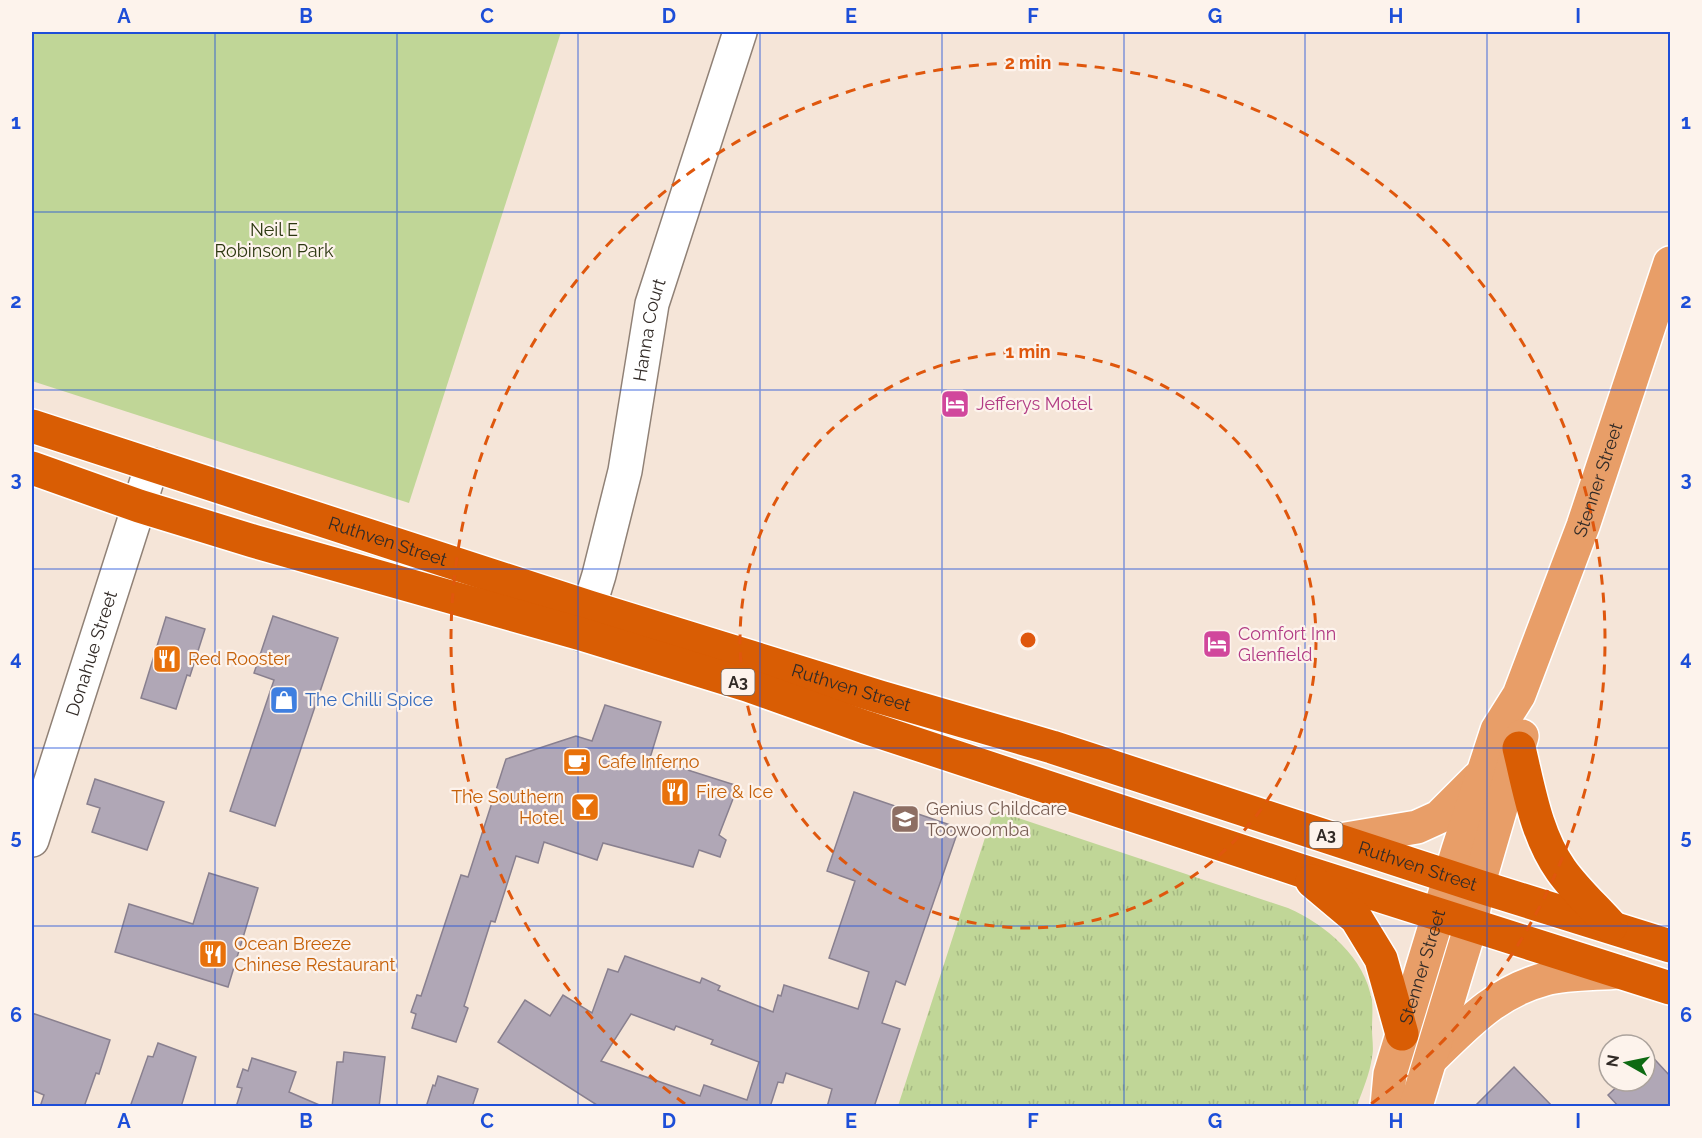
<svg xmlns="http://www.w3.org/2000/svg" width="1702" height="1138" font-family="Raleway,sans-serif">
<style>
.grass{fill:url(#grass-tufts)}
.green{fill:#c0d697}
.building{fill:#b0a7b6;stroke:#89808f;stroke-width:1.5;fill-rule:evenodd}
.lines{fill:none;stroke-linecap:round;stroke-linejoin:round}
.minor-casing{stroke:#908176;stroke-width:36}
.major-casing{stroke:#fff;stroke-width:36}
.highway-casing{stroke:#fff;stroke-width:36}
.minor{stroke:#fff;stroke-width:33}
.major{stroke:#e89e68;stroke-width:33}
.highway{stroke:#d95d04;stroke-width:33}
.grid{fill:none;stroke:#1d4ed8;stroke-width:1.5;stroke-opacity:0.55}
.ring{fill:none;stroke:#df570d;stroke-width:3;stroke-dasharray:10 8}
.labels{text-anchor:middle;stroke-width:4.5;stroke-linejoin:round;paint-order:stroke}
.shield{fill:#fdf3ec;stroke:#6f6762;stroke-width:1.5}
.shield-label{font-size:16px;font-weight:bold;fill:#322b27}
.park-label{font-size:18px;fill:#2d3811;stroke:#fdf3ec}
.street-label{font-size:18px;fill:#322b27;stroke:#fdf3ec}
.hotel-label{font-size:18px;fill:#b23c85;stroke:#fdf3ec;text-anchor:start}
.food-label{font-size:18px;fill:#c56008;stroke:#fdf3ec;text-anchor:start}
.shop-label{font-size:18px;fill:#366cbe;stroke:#fdf3ec;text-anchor:start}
.education-label{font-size:18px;fill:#785e54;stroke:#fdf3ec;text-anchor:start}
.centre{fill:#df570d;stroke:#fdf3ec;stroke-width:3}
.ring-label{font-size:18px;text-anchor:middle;font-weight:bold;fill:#df570d;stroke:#fdf3ec;stroke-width:4.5;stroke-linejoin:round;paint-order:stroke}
.neatline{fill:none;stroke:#1d4ed8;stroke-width:2}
.grid-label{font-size:20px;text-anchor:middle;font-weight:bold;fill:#1d4ed8}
</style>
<defs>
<pattern id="grass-tufts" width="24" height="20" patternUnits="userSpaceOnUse" patternTransform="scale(1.5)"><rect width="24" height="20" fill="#c0d697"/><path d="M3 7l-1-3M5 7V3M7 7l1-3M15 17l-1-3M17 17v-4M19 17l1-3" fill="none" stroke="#a5b882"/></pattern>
</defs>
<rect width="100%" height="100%" fill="#f5e5d8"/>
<path class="grass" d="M 994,810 L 1288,908 C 1326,925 1365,957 1372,1001 C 1373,1010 1372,1020 1372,1029 C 1372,1038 1374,1049 1372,1057 C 1370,1074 1362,1091 1357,1106 L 898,1106 Z"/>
<path class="green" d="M 32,32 L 561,32 L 409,503 L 32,381 Z"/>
<g class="building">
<path d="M 273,616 L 338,638 L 275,826 L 230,811 L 274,680 L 254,673 Z"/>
<path d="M 166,617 L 205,629 L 190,676 L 187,675 L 176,709 L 141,698 Z"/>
<path d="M 605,705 L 661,722 L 650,758 L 738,786 L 719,835 L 726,840 L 720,857 L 699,850 L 693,867 L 603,843 L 597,860 L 544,842 L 538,863 L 516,856 L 495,922 L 491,921 L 464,1006 L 468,1008 L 456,1042 L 412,1028 L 416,1014 L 411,1012 L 417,995 L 421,996 L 461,875 L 468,877 L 506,759 L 576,736 L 592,741 Z"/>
<path d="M 95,779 L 164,802 L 147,850 L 92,832 L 100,808 L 87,804 Z"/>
<path d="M 854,792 L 959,828 L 905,985 L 896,981 L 882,1023 L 900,1029 L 874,1107 L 827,1107 L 832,1089 L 786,1073 L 783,1083 L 778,1082 L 770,1107 L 600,1107 L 498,1042 L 525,1000 L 550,1016 L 563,995 L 592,1013 L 608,969 L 618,972 L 625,956 L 700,983 L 702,978 L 720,986 L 718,990 L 773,1012 L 778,995 L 781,996 L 784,985 L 858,1009 L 869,972 L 829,958 L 855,881 L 827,871 ZM 631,1014 L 674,1030 L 676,1026 L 713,1040 L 711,1044 L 759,1062 L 747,1100 L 704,1085 L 700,1096 L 601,1061 Z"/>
<path d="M 209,873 L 258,888 L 228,987 L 115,952 L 129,904 L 193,924 Z"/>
<path d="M 32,1013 L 110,1040 L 99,1074 L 96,1073 L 84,1107 L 40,1107 L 44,1095 L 32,1090 Z"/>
<path d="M 158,1043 L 196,1057 L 181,1107 L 130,1107 L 148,1056 L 153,1057 Z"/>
<path d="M 1645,1049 L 1671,1077 L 1671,1107 L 1619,1107 L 1608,1095 L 1623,1081 L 1645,1081 Z"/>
<path d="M 344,1052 L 385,1057 L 379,1107 L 332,1107 L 337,1062 L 343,1062 Z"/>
<path d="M 252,1058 L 296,1072 L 289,1092 L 324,1107 L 236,1107 L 242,1088 L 237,1087 L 243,1069 L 248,1071 Z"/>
<path d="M 1514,1067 L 1553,1107 L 1474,1107 Z"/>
<path d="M 438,1076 L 478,1089 L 472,1107 L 426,1107 L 433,1085 L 435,1086 Z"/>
</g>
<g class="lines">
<g class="minor-casing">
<g id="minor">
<path id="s1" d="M 581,634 L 599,575 L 625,471 L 652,304 L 740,32"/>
<path id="s2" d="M 32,840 L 152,465"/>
</g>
</g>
<g class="major-casing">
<g id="major">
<path d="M 1340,840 L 1417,827 L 1439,817 L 1478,778"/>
<path d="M 1432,1058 C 1467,1024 1496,992 1545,979 C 1567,973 1596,974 1619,972"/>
<path id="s3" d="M 1387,1106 L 1390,1074 L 1458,850 L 1497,730 L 1519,695 L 1583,526 L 1670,263"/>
<path d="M 1416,1106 L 1471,925 L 1478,886 L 1522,736"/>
</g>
</g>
<g class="highway-casing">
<g id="highway">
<path id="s4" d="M 32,426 L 589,607 L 880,697 L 1052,747 L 1478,886 L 1670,946"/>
<path d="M 32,468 L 139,506 L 253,541 L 581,634 L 747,685 L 865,727 L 1299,870 L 1670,988"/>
<path d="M 1519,748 C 1529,789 1536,835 1561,870 C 1575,890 1595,908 1611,926"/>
<path d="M 1312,881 L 1356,918 L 1381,959 L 1402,1034"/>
</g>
</g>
<use href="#minor" class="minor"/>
<use href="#major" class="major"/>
<use href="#highway" class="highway"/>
</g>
<path class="grid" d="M 215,32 L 215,1106M 397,32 L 397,1106M 578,32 L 578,1106M 760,32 L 760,1106M 942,32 L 942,1106M 1124,32 L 1124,1106M 1305,32 L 1305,1106M 1487,32 L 1487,1106M 32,212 L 1670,212M 32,390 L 1670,390M 32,569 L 1670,569M 32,748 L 1670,748M 32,926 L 1670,926"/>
<g class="ring">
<circle cx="1028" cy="640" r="288"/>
<path d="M685 1104A577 577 0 1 1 1371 1104"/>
</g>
<defs>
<g id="hotel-square" transform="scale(1.5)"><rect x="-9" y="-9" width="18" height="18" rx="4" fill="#d1479c" stroke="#fdf3ec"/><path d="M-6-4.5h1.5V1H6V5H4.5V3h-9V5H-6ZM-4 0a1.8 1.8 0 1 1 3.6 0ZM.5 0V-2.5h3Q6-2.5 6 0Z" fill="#fff"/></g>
<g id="restaurant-square" transform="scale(1.5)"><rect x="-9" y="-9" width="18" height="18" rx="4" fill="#e8710a" stroke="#fdf3ec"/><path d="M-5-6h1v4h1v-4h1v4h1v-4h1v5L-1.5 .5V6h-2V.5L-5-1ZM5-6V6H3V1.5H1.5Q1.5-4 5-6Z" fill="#fff"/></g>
<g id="shop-square" transform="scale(1.5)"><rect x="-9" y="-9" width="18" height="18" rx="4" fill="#3f7fe0" stroke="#fdf3ec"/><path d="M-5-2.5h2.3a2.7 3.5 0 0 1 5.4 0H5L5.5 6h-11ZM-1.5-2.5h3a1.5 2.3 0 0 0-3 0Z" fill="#fff"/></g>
<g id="cafe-square" transform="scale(1.5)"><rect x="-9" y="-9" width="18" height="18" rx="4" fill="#e8710a" stroke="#fdf3ec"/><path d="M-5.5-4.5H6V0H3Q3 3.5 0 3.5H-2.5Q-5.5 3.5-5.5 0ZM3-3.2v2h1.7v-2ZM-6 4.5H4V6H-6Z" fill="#fff"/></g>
<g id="bar-square" transform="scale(1.5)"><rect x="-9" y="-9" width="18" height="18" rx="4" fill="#e8710a" stroke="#fdf3ec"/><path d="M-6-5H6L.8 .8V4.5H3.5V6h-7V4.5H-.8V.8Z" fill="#fff"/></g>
<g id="school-square" transform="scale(1.5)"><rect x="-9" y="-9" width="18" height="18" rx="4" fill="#8d6e63" stroke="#fdf3ec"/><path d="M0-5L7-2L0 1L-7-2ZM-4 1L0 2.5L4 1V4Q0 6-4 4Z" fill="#fff"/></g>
</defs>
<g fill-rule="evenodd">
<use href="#hotel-square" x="955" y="404"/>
<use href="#hotel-square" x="1217" y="644"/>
<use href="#restaurant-square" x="167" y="659"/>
<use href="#shop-square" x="284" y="700"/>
<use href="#cafe-square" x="577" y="762"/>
<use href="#restaurant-square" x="675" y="792"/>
<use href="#bar-square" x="585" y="807"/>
<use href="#school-square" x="905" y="819"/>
<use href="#restaurant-square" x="213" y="954"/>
</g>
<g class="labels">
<g class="shield">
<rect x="721.5" y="669" width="33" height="26" rx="4.5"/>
<rect x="1309.5" y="822" width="33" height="26" rx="4.5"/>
</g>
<g class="shield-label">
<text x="738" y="688">A3</text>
<text x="1326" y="841">A3</text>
</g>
<g class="park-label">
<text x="274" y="236">Neil E<tspan x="274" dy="21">Robinson Park</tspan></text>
</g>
<g class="street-label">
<text dy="6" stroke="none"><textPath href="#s1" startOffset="312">Hanna Court</textPath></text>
<text dy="6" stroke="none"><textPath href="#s3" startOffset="663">Stenner Street</textPath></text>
<text dy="6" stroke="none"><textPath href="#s4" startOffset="374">Ruthven Street</textPath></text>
<text dy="6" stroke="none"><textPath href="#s2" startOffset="196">Donahue Street</textPath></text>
<text dy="6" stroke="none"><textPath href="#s4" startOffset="860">Ruthven Street</textPath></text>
<text dy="6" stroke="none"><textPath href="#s4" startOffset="1454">Ruthven Street</textPath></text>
<text dy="6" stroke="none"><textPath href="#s3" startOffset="144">Stenner Street</textPath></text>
</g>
<g class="hotel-label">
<text x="976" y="410">Jefferys Motel</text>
<text x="1238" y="640">Comfort Inn<tspan x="1238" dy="21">Glenfield</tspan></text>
</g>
<g class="food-label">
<text x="188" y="665">Red Rooster</text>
<text x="598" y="768">Cafe Inferno</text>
<text x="696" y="798">Fire &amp; Ice</text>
<text x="564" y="803" text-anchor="end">The Southern<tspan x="564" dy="21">Hotel</tspan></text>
<text x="234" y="950">Ocean Breeze<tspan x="234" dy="21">Chinese Restaurant</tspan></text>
</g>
<g class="shop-label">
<text x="305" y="706">The Chilli Spice</text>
</g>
<g class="education-label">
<text x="926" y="815">Genius Childcare<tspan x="926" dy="21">Toowoomba</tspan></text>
</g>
</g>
<circle cx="1028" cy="640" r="9" class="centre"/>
<g class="ring-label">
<text x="1028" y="69">2 min</text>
<text x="1028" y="358">1 min</text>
</g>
<rect width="1702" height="1138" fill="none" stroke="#fdf3ec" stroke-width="66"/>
<g transform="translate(1627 1063) rotate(279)"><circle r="28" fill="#fdf3ec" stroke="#aca39d" stroke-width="1.5"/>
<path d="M0-4.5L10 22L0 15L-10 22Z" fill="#0e6a12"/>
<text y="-9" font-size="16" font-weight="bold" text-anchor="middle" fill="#322b27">N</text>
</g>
<rect x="33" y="33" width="1636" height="1072" class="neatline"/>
<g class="grid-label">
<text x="124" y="23">A</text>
<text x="306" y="23">B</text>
<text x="487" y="23">C</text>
<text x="669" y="23">D</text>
<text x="851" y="23">E</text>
<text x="1033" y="23">F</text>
<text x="1215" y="23">G</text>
<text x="1396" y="23">H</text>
<text x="1578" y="23">I</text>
<text x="16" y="129">1</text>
<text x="1686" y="129">1</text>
<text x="16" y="308">2</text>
<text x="1686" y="308">2</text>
<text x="16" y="486">3</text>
<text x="1686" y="486">3</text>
<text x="16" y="665">4</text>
<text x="1686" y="665">4</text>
<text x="16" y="844">5</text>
<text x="1686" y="844">5</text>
<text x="16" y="1022">6</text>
<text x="1686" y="1022">6</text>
<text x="124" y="1128">A</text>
<text x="306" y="1128">B</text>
<text x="487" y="1128">C</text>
<text x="669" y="1128">D</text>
<text x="851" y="1128">E</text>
<text x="1033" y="1128">F</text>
<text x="1215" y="1128">G</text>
<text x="1396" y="1128">H</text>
<text x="1578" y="1128">I</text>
</g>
</svg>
